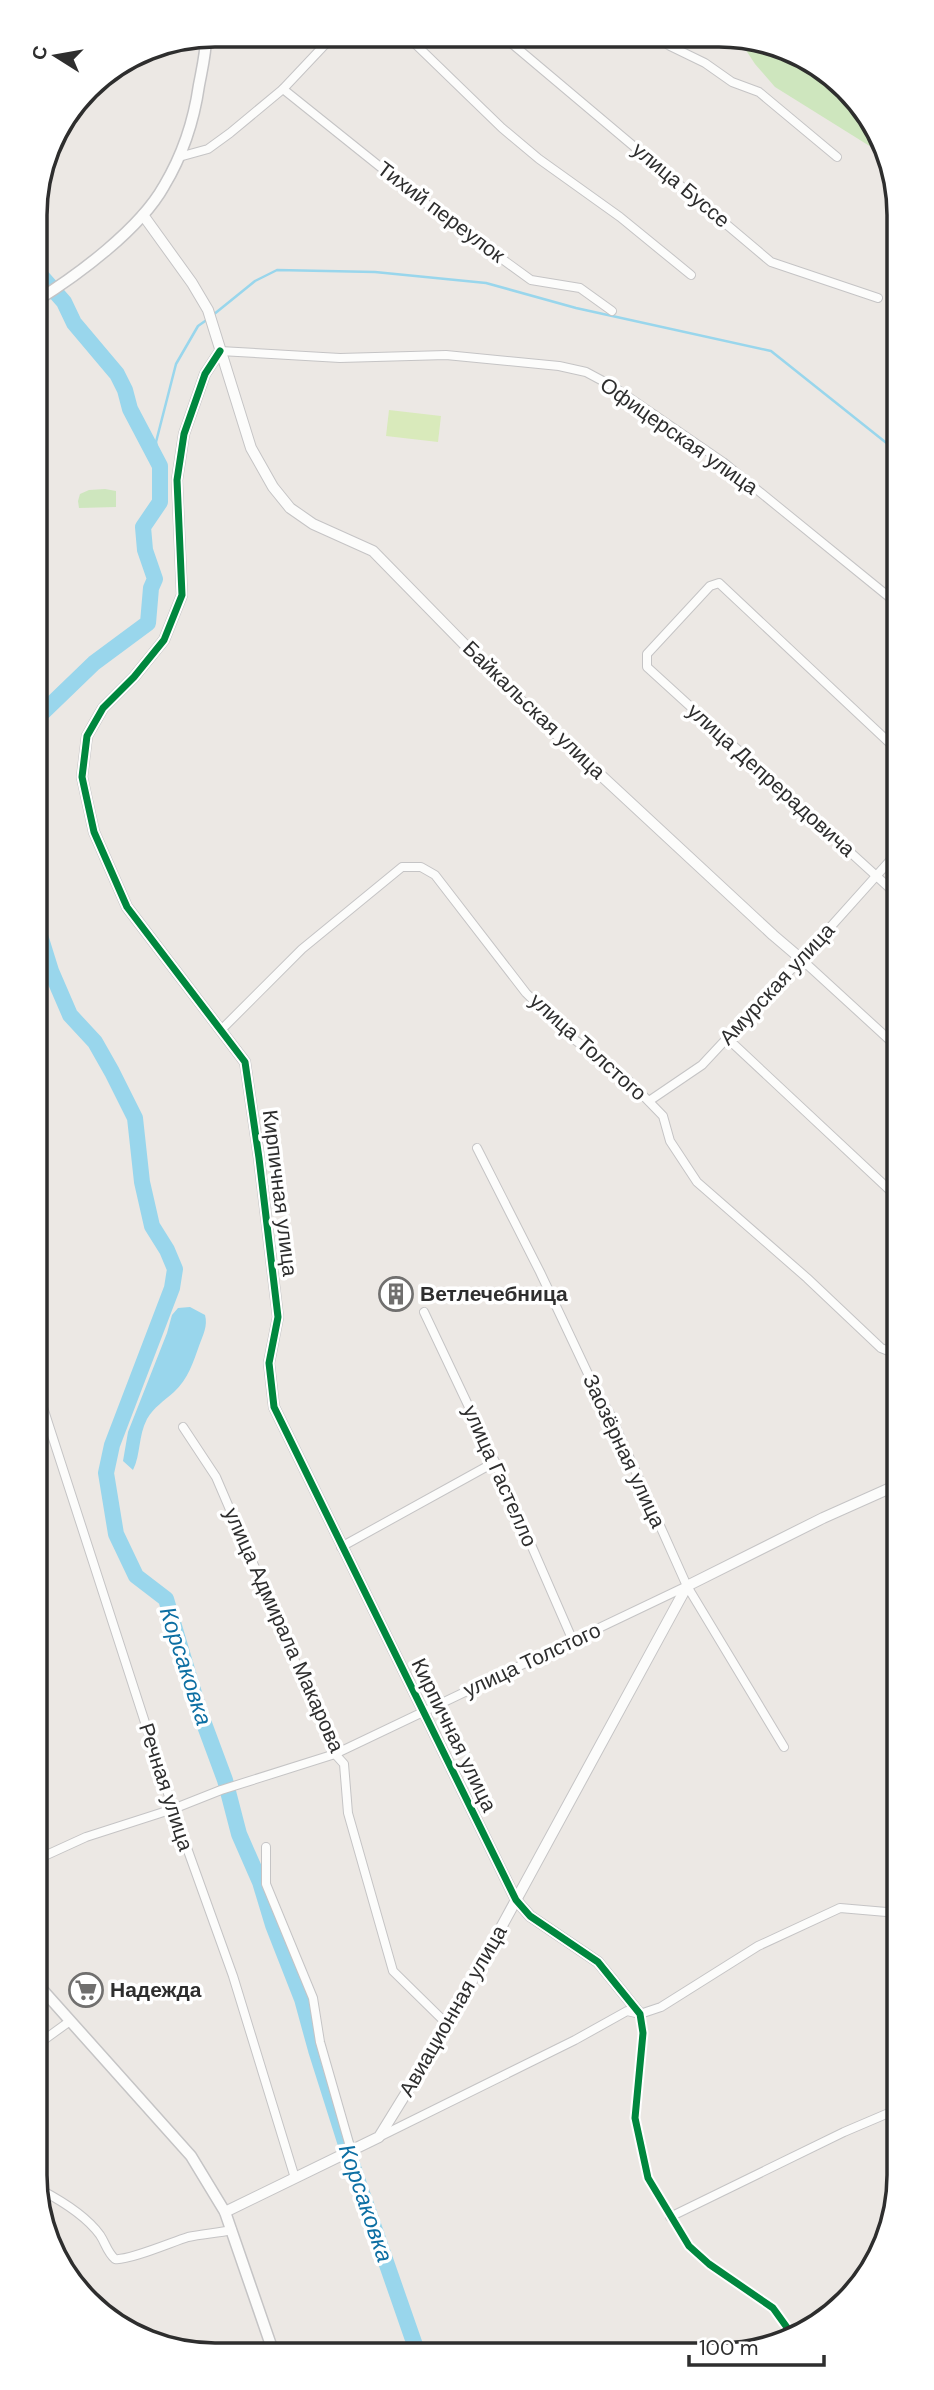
<svg xmlns="http://www.w3.org/2000/svg" width="934" height="2390" font-family="'DM Sans',sans-serif">
<style>
.green{fill:#cee6be}
.pitch{fill:#d9eabb}
.water{fill:#99d6ec}
.lines{fill:none;stroke-linecap:round;stroke-linejoin:round}
.stream{stroke:#99d6ec;stroke-width:2.5}
.river{stroke:#99d6ec;stroke-width:16}
.minor-casing{stroke:#c5c4c5;stroke-width:10}
.tertiary-casing{stroke:#c5c4c5;stroke-width:12}
.secondary-casing{stroke:#c5c4c5;stroke-width:13}
.minor{stroke:#fcfcfb;stroke-width:8}
.tertiary{stroke:#fcfcfb;stroke-width:10}
.secondary{stroke:#fcfcfb;stroke-width:10}
.cycleway-casing{stroke:#fff;stroke-width:11}
.cycleway{stroke:#00873e;stroke-width:7}
.labels{text-anchor:middle;stroke-width:7;stroke-linejoin:round;paint-order:stroke}
.street-label{font-size:21px;fill:#2e2e2e;stroke:#fff}
.poi-label{font-size:21px;font-weight:bold;fill:#2e2e2e;stroke:#fff;text-anchor:start}
.water-label{font-size:23px;font-style:italic;fill:#0d6fa3;stroke:#fff}
.rim{fill:none;stroke:#2e2e2e;stroke-width:3.5}
</style>
<rect width="100%" height="100%" fill="#ece8e4"/>
<g class="green">
<path d="M 738,38 L 754,38 L 838,80 L 884,155 L 775,87 L 755,64 Z"/>
<path d="M 105,489 L 116,491 L 116,507 L 79,508 L 78,501 L 80,494 L 89,490 Z"/>
</g>
<path class="pitch" d="M 389,410 L 441,416 L 438,442 L 386,436 Z"/>
<path class="water" d="M 190,1307 L 205,1315 C 208,1326 203,1335 199,1346 C 193,1363 188,1379 174,1392 C 164,1401 154,1407 147,1419 C 138,1436 141,1454 133,1470 L 123,1461 L 128,1432 L 167,1333 L 172,1315 L 178,1308 Z"/>
<g class="lines">
<g class="stream">
<path d="M 213,315 L 255,281 L 277,270 L 375,272 L 486,283 L 576,308 L 771,351 L 894,449"/>
<path d="M 160,466 L 156,442 L 176,364 L 198,326 L 208,319"/>
</g>
<g class="river">
<path d="M 36,270 L 64,302 L 74,323 L 117,374 L 125,390 L 130,409 L 160,466 L 160,502 L 143,527 L 145,550 L 155,579 L 151,588 L 148,623 L 94,663 L 37,718"/>
<path d="M 37,926 L 51,971 L 70,1015 L 95,1042 L 112,1072 L 135,1118 L 142,1182 L 152,1226 L 167,1250 L 175,1269 L 172,1288 L 112,1445 L 106,1473 L 116,1534 L 136,1576 L 166,1599 L 199,1710 L 225,1780 L 239,1834 L 260,1882 L 273,1925 L 302,1999 L 316,2050 L 354,2170 L 417,2351"/>
</g>
<g class="minor-casing">
<g id="minor">
<path d="M 407,36 L 502,128 L 539,159 L 620,217 L 691,275"/>
<path d="M 504,37 L 771,262 L 878,298"/>
<path d="M 659,38 L 670,46 L 705,63 L 732,82 L 759,92 L 837,157"/>
<path d="M 283,89 L 429,206 L 531,280 L 580,288 L 612,311"/>
<path d="M 179,157 L 208,149 L 230,133 L 283,89 L 333,36"/>
<path d="M 220,351 L 340,358 L 446,355 L 559,366 L 586,372 L 614,387 L 723,462 L 894,601"/>
<path d="M 895,748 L 719,583 L 710,586 L 647,654 L 647,667 L 895,893"/>
<path d="M 800,958 L 895,1045"/>
<path d="M 221,1030 L 302,949 L 402,867 L 421,867 L 435,875 L 526,993 L 571,1037 L 628,1080 L 663,1116 L 670,1141 L 697,1182 L 807,1278 L 881,1348 L 896,1354"/>
<path d="M 727,1038 L 896,1196"/>
<path d="M 649,1101 L 702,1065 L 826,932 L 895,855"/>
<path d="M 477,1148 L 540,1272 L 598,1395 L 609,1412 L 687,1586 L 784,1747"/>
<path d="M 424,1312 L 495,1462 L 573,1641"/>
<path d="M 39,1395 L 173,1809 L 233,1976 L 295,2178"/>
<path d="M 183,1427 L 216,1477 L 335,1754 L 344,1764 L 348,1813 L 393,1971 L 448,2025"/>
<path d="M 341,1547 L 495,1462"/>
<path d="M 266,1847 L 266,1884 L 313,1998 L 320,2042 L 351,2150"/>
<path d="M 40,1858 L 86,1837 L 173,1809 L 221,1790 L 335,1754 L 687,1586"/>
<path d="M 640,2014 L 643,2033 L 635,2118 L 648,2178 L 689,2246 L 709,2264 L 773,2308 L 791,2333"/>
<path d="M 41,2042 L 70,2021"/>
<path d="M 379,2137 L 575,2040 L 627,2011 L 640,2014 L 661,2007 L 758,1946 L 840,1908 L 898,1913"/>
<path d="M 41,2190 C 60,2200 87,2217 100,2235 C 106,2244 107,2252 115,2259 C 128,2261 172,2242 188,2237 C 202,2234 218,2233 232,2230"/>
<path d="M 670,2217 L 844,2132 L 898,2109"/>
</g>
</g>
<g class="tertiary-casing">
<g id="tertiary">
<path d="M 143,215 L 192,283 L 208,310 L 251,448 L 273,487 L 290,508 L 313,524 L 373,551 L 509,690 L 773,935 L 800,958"/>
<path d="M 220,351 L 205,374 L 184,434 L 177,480 L 182,595 L 164,640 L 134,677 L 103,708 L 87,736 L 82,777 L 94,832 L 127,907 L 245,1062 L 259,1158 L 278,1317 L 269,1363 L 274,1407 L 516,1900 L 530,1916 L 598,1962 L 640,2014"/>
<path d="M 225,2212 L 379,2137 L 448,2025 L 687,1586 L 823,1518 L 897,1485"/>
</g>
</g>
<g class="secondary-casing">
<g id="secondary">
<path d="M 36,301 C 78,275 140,229 164,186 C 182,156 194,120 199,85 C 202,69 206,53 206,37"/>
<path d="M 40,1987 L 191,2156 L 225,2212 L 273,2351"/>
</g>
</g>
<use href="#minor" class="minor"/>
<use href="#tertiary" class="tertiary"/>
<use href="#secondary" class="secondary"/>
<g class="cycleway-casing">
<path id="cycleway" d="M 220,351 L 205,374 L 184,434 L 177,480 L 182,595 L 164,640 L 134,677 L 103,708 L 87,736 L 82,777 L 94,832 L 127,907 L 245,1062 L 259,1158 L 278,1317 L 269,1363 L 274,1407 L 516,1900 L 530,1916 L 598,1962 L 640,2014 L 643,2033 L 635,2118 L 648,2178 L 689,2246 L 709,2264 L 773,2308 L 791,2333"/>
</g>
<use href="#cycleway" class="cycleway"/>
</g>
<defs>
<g id="building-ring" transform="scale(1.75)"><circle r="9.5" fill="#fff" stroke="#706f6e" stroke-width="1.5"/><path d="M-4-6H4V6H1V3H-1V6H-4ZM-2.5-4.3h1.7v1.8h-1.7ZM.8-4.3h1.7v1.8H.8ZM-2.5-1h1.7V.8h-1.7ZM.8-1h1.7V.8H.8Z" fill="#706f6e"/></g>
<g id="supermarket-ring" transform="scale(1.75)"><circle r="9.5" fill="#fff" stroke="#706f6e" stroke-width="1.5"/><path d="M-6-5.5h2.5l.6 2H6L4.5 2H-2.5L-4.4-4H-6ZM-1.5 3.2a1.3 1.3 0 1 0 .1 0ZM3 3.2a1.3 1.3 0 1 0 .1 0Z" fill="#706f6e"/></g>
</defs>
<g fill-rule="evenodd">
<use href="#building-ring" x="396" y="1294"/>
<use href="#supermarket-ring" x="86" y="1990"/>
</g>
<g class="labels">
<g class="street-label">
<text transform="translate(681 185) rotate(40)" y="7">улица Буссе</text>
<text transform="translate(441 212) rotate(37)" y="7">Тихий переулок</text>
<text transform="translate(679 436) rotate(35)" y="7">Офицерская улица</text>
<text transform="translate(534 710) rotate(44)" y="7">Байкальская улица</text>
<text transform="translate(771 780) rotate(42)" y="7">улица Депрерадовича</text>
<text transform="translate(777 984) rotate(-47)" y="7">Амурская улица</text>
<text transform="translate(588 1047) rotate(42)" y="7">улица Толстого</text>
<text transform="translate(280 1193) rotate(83)" y="7">Кирпичная улица</text>
<text transform="translate(624 1451) rotate(65)" y="7">Заозёрная улица</text>
<text transform="translate(500 1476) rotate(66)" y="7">улица Гастелло</text>
<text transform="translate(284 1630) rotate(66)" y="7">улица Адмирала Макарова</text>
<text transform="translate(532 1660) rotate(-25)" y="7">улица Толстого</text>
<text transform="translate(454 1735) rotate(64)" y="7">Кирпичная улица</text>
<text transform="translate(166 1787) rotate(72)" y="7">Речная улица</text>
<text transform="translate(453 2011) rotate(-60)" y="7">Авиационная улица</text>
</g>
<g class="poi-label">
<text x="420" y="1301">Ветлечебница</text>
<text x="110" y="1997">Надежда</text>
</g>
<g class="water-label">
<text transform="translate(186 1666) rotate(72)" y="8">Корсаковка</text>
<text transform="translate(366 2203) rotate(71)" y="8">Корсаковка</text>
</g>
</g>
<path d="M0 0H934V2390H0ZM215 47H719A168 168 0 0 1 887 215V2175A168 168 0 0 1 719 2343H215A168 168 0 0 1 47 2175V215A168 168 0 0 1 215 47Z" fill="#fff" fill-rule="evenodd"/>
<path class="rim" d="M215 47H719A168 168 0 0 1 887 215V2175A168 168 0 0 1 719 2343H215A168 168 0 0 1 47 2175V215A168 168 0 0 1 215 47Z"/>
<g transform="translate(56 56) rotate(281)" stroke="#ffffff" stroke-width="5" paint-order="stroke">
<path d="M0-5L12 26L0 18L-12 26Z" fill="#2e2e2e"/>
<text y="-10" font-size="19" font-weight="bold" text-anchor="middle" fill="#2e2e2e">С</text>
</g>
<path d="M689 2355v10h135v-10" fill="none" stroke="#2e2e2e" stroke-width="3.5"/>
<text x="699" y="2355" font-size="21" fill="#2e2e2e" stroke="#ffffff" stroke-width="5" paint-order="stroke">100 m</text>
</svg>
